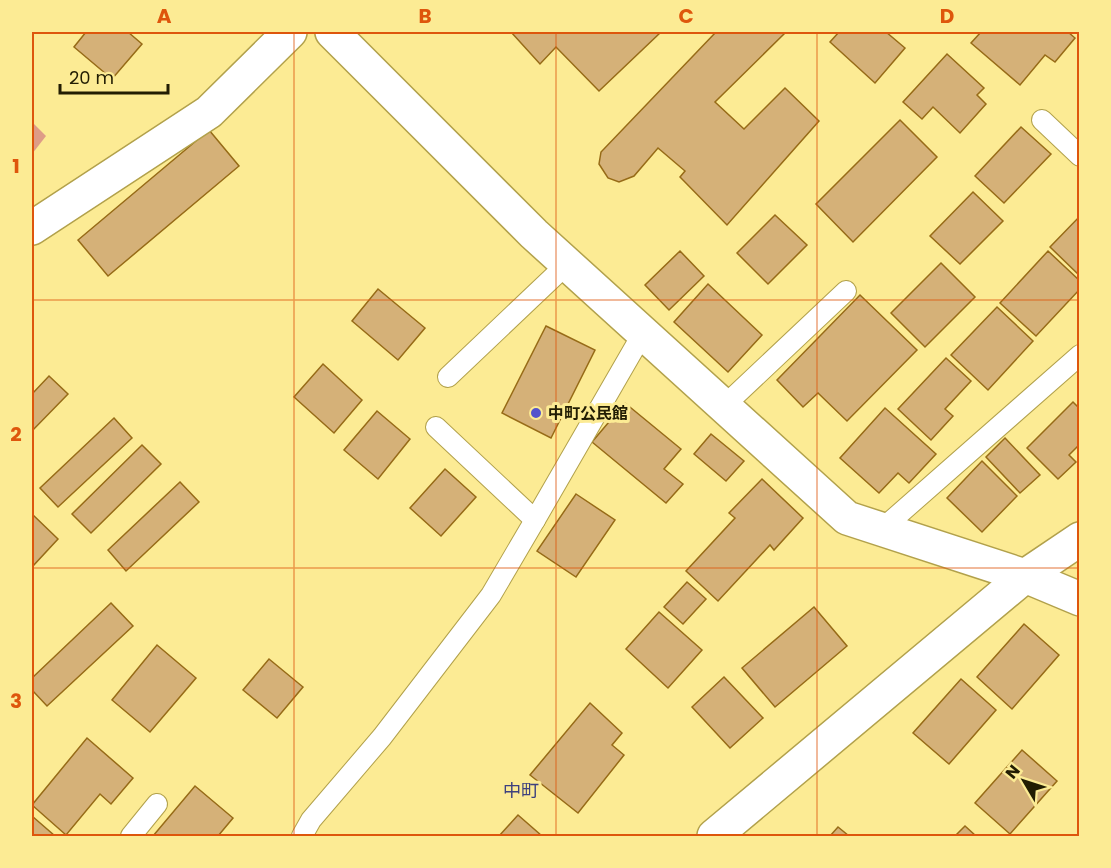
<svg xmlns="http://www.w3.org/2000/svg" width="1111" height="868" font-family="Poppins,'Noto Sans JP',sans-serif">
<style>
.forest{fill:#de9c87}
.building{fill:#d5b178;stroke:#976b17;stroke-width:1.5}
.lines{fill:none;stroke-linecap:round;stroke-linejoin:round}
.service-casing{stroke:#b2a14b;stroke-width:22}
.minor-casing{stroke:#b2a14b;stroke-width:36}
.tertiary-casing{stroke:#b2a14b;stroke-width:36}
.service{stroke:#fff;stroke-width:20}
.minor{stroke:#fff;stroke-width:33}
.tertiary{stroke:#fff;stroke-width:33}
.grid{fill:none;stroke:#de560c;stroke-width:1.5;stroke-opacity:0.55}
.poi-dot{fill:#5454cb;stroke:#fceb94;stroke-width:2}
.labels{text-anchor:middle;stroke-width:6;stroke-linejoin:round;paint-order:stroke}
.poi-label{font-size:16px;font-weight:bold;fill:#221d03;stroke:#fceb94;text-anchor:start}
.neighbourhood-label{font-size:18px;fill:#3e417e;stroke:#fceb94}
.neatline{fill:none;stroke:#de560c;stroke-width:2}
.grid-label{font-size:20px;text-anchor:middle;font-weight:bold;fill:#de560c}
</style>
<rect width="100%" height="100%" fill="#fceb94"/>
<path class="forest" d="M 32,122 L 46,136 L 32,154 Z"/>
<g class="building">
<path d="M 86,32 L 128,32 L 142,44 L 112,79 L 74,47 Z"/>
<path d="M 511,32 L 661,32 L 599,91 L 556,47 L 540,64 Z"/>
<path d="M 716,32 L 785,33 L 715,102 L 744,129 L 785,88 L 819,121 L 727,225 L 680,177 L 685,171 L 658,148 L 634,176 L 619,182 L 608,178 L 599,164 L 601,152 Z"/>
<path d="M 839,32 L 886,32 L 905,48 L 875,83 L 830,42 Z"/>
<path d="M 981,32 L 1068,32 L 1075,38 L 1055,62 L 1045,55 L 1020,85 L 971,43 Z"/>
<path d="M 947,54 L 984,88 L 977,95 L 986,104 L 960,133 L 933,107 L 922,119 L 903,102 Z"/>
<path d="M 900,120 L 937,157 L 853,242 L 816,204 Z"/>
<path d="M 1021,127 L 1051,154 L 1004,203 L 975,176 Z"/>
<path d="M 209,130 L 239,166 L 108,276 L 78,240 Z"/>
<path d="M 973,192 L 1003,221 L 960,264 L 930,236 Z"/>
<path d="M 775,215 L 807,245 L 768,284 L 737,253 Z"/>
<path d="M 1080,216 L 1080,276 L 1050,247 Z"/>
<path d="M 680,251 L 704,276 L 669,310 L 645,285 Z"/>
<path d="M 1048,251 L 1080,281 L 1080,289 L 1036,336 L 1000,303 Z"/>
<path d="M 941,263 L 975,297 L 925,347 L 891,313 Z"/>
<path d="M 708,284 L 762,335 L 728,372 L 674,322 Z"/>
<path d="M 378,289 L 425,328 L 398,360 L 352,321 Z"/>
<path d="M 860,295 L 917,350 L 847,421 L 818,393 L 803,407 L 777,380 Z"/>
<path d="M 997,307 L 1033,341 L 988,390 L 951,355 Z"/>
<path d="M 546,326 L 595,350 L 551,438 L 502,413 Z"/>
<path d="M 946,358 L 971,381 L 945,409 L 953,416 L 931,440 L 898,409 Z"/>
<path d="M 323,364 L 362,400 L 334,433 L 294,397 Z"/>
<path d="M 49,376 L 68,394 L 32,431 L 32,394 Z"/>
<path d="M 1073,402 L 1080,409 L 1080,444 L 1069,455 L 1076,462 L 1058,479 L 1027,448 Z"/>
<path d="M 625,403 L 681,449 L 664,469 L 683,484 L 666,503 L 592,442 Z"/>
<path d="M 885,408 L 936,454 L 909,483 L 898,473 L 879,493 L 840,458 Z"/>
<path d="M 377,411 L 410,439 L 378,479 L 344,450 Z"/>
<path d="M 114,418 L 132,438 L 58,507 L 40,488 Z"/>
<path d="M 711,434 L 744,461 L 726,481 L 694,454 Z"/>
<path d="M 1005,438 L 1040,475 L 1020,493 L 986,457 Z"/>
<path d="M 142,445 L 161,464 L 91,533 L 72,514 Z"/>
<path d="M 982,461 L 1017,496 L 982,532 L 947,498 Z"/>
<path d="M 445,469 L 476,497 L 441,536 L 410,508 Z"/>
<path d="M 762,479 L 803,518 L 774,550 L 770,545 L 718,601 L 686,571 L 735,518 L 729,513 Z"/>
<path d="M 180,482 L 199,502 L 126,571 L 108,550 Z"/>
<path d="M 576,494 L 615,520 L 576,577 L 537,551 Z"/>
<path d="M 32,514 L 58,539 L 32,567 Z"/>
<path d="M 687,582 L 706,599 L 683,624 L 664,607 Z"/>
<path d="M 111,603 L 133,626 L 47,706 L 32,690 L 32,678 Z"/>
<path d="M 814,607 L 847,646 L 775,707 L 742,668 Z"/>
<path d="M 659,612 L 702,650 L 668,688 L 626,649 Z"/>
<path d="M 1024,624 L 1059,655 L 1012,709 L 977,677 Z"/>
<path d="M 157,645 L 196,678 L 150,732 L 112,700 Z"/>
<path d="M 269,659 L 303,687 L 277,718 L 243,690 Z"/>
<path d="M 724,677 L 763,718 L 730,748 L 692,707 Z"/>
<path d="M 961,679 L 996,710 L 949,764 L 913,733 Z"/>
<path d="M 590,703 L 622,733 L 612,745 L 624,755 L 578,813 L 530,775 Z"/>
<path d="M 87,738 L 133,778 L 111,804 L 100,794 L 66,835 L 32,805 Z"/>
<path d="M 1022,750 L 1057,781 L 1010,834 L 975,803 Z"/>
<path d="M 195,786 L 233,818 L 218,836 L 153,836 Z"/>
<path d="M 518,815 L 542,836 L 499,836 Z"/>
<path d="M 32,816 L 55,836 L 32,836 Z"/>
<path d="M 965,826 L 976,836 L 955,836 Z"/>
<path d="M 838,827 L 849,836 L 830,836 Z"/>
</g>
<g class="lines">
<g class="service-casing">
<g id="service">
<path d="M 1042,120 L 1080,156"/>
<path d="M 448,377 L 567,264"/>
<path d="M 724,406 L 846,291"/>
<path d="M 436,427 L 535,520 L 643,333"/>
<path d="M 882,529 L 1080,355"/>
<path d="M 131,836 L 157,804"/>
<path d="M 302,836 L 311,820 L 382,737 L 491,595 L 535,520"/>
</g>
</g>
<g class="minor-casing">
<g id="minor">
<path d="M 332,32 L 534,234 L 847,518 L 1025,576"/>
<path d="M 32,228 L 209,112 L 290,32"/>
</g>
</g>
<g class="tertiary-casing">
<g id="tertiary">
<path d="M 1025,576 L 1080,599"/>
<path d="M 714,836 L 1025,576 L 1080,539"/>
</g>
</g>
<use href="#service" class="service"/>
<use href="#minor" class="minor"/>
<use href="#tertiary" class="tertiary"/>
</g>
<path class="grid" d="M 294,32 L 294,836M 556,32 L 556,836M 817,32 L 817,836M 32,300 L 1080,300M 32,568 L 1080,568"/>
<circle class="poi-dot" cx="536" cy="413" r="6"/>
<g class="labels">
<g class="poi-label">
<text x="548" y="419">中町公民館</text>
</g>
<g class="neighbourhood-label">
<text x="521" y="797">中町</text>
</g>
</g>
<rect width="1111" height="868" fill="none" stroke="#fceb94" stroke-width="66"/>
<g transform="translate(1024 781) rotate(309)" stroke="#fceb94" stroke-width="4.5" paint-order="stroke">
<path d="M0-4.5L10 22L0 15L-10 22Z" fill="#221d03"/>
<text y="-9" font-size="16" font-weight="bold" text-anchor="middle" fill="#221d03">N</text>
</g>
<path d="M60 84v9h108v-9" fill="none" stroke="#221d03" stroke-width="3"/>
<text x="69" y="84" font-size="18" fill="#221d03" stroke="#fceb94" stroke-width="4.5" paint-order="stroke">20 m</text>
<rect x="33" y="33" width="1045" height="802" class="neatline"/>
<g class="grid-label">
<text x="164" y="23">A</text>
<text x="425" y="23">B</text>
<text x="686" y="23">C</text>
<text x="947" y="23">D</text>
<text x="16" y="173">1</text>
<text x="16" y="441">2</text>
<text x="16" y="708">3</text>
</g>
</svg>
